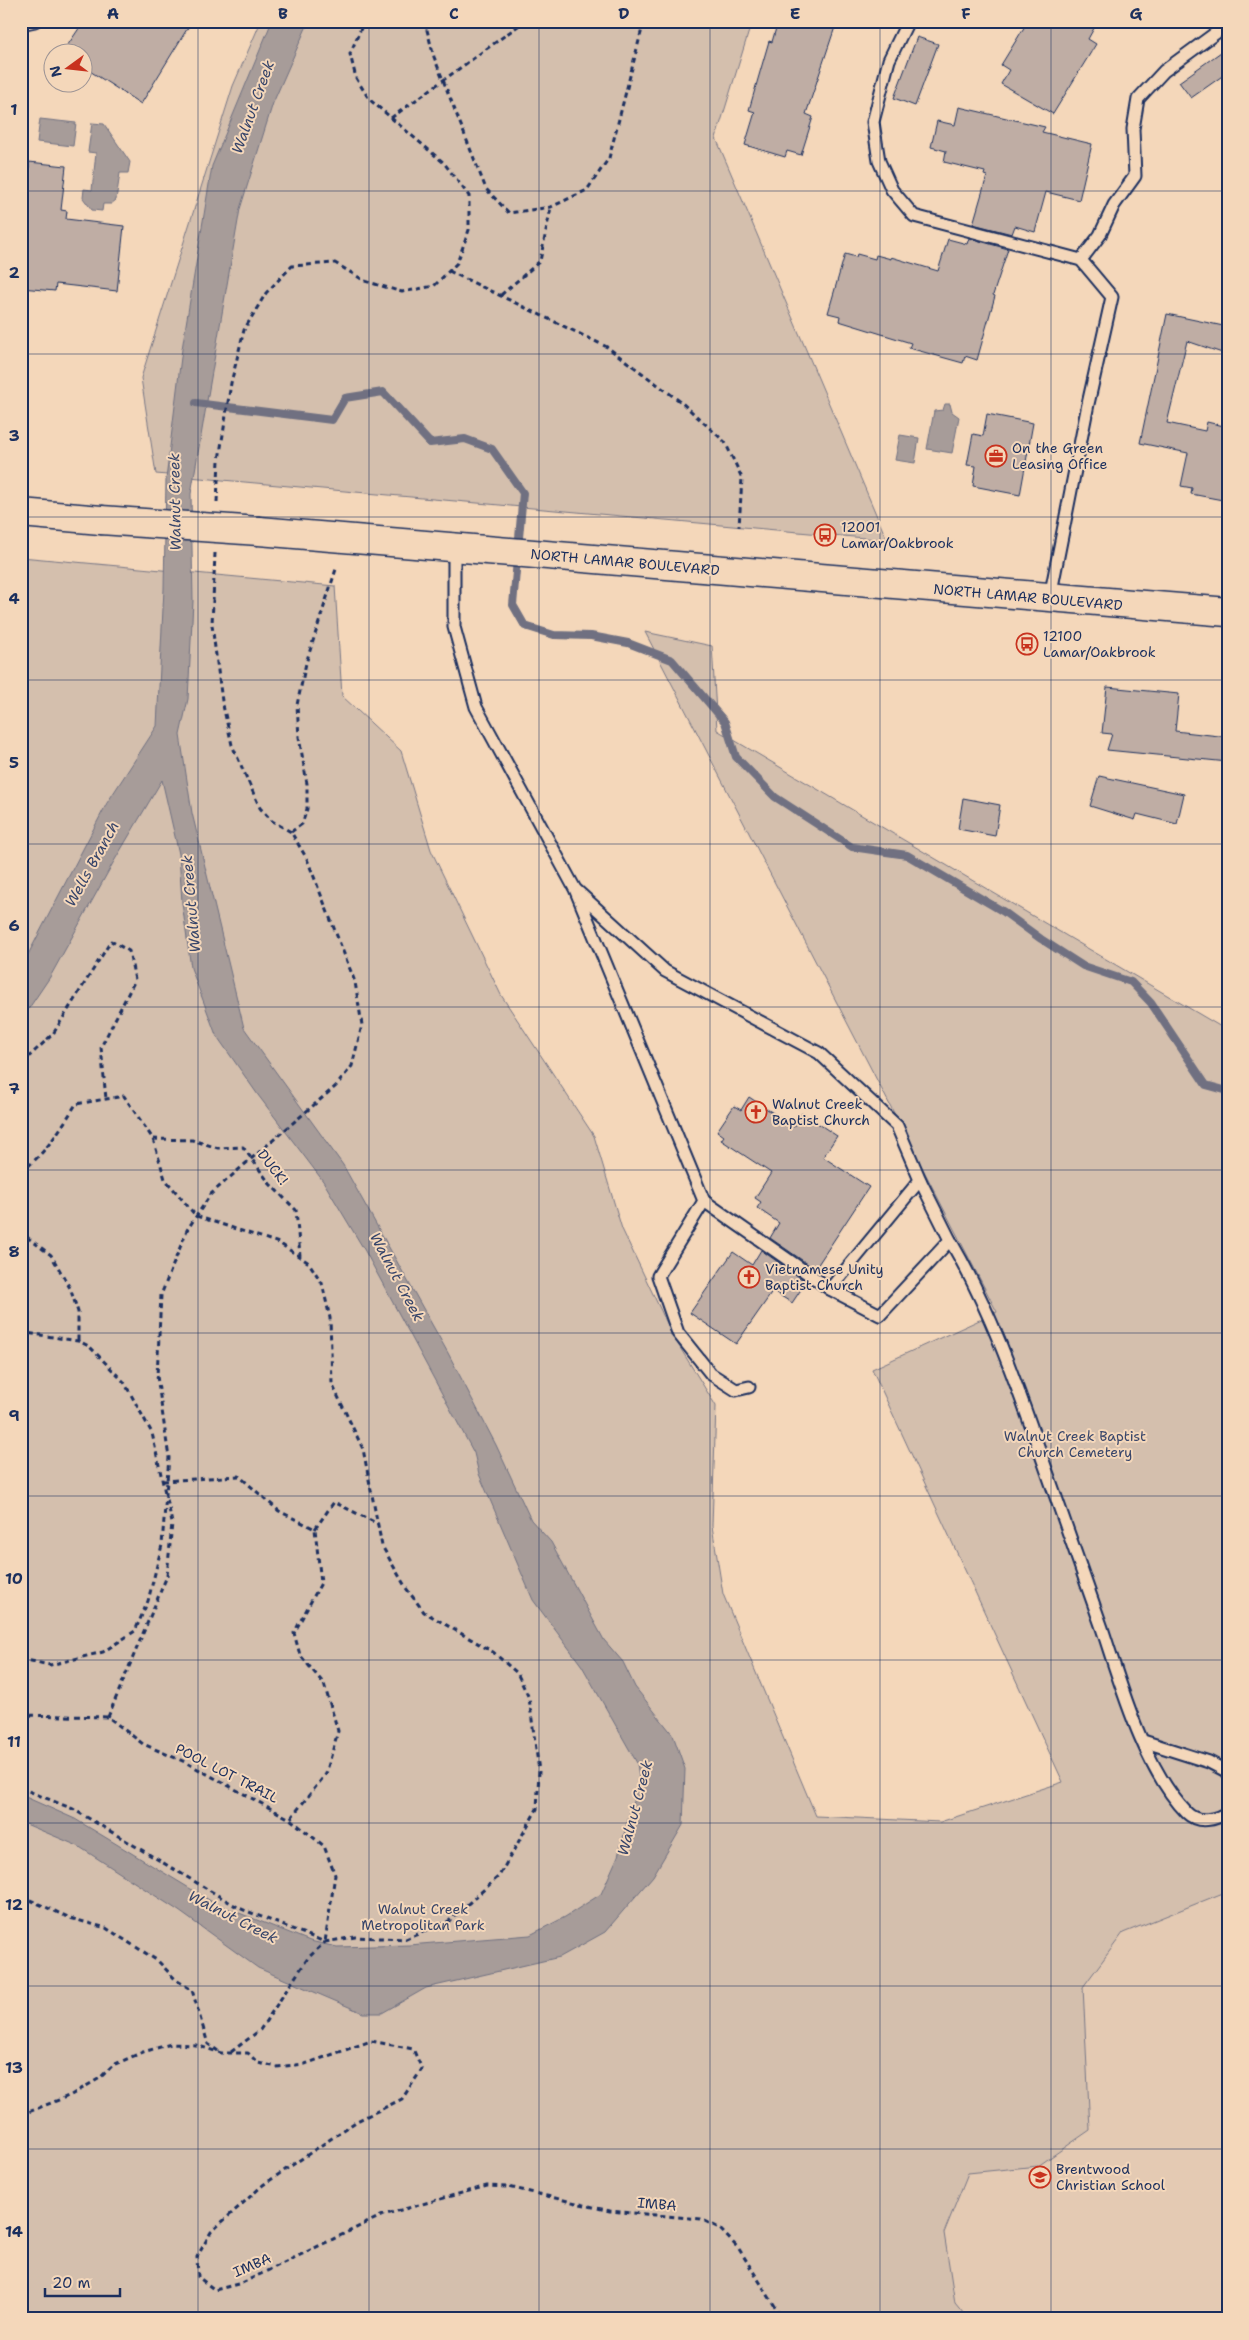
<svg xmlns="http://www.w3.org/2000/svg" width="1249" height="2340" font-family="'Shantell Sans',sans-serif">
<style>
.built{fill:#e4cab3}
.green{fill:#d4bfad;stroke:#787786}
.water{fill:#a79c99;stroke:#6f7081}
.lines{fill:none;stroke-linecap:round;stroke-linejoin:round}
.stream{stroke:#6f7081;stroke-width:8}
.building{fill:#bfada4;stroke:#1b2f5e}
.lane-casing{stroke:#1b2f5e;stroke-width:15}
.primary-casing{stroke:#1b2f5e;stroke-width:31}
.path{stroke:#1b2f5e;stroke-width:3;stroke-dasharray:5 4;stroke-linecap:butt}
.lane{stroke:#f4d7ba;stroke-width:11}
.primary{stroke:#f4d7ba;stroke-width:28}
.primary-bridge-casing{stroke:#1b2f5e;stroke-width:31;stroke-linecap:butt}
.path-bridge{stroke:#1b2f5e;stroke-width:3;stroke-dasharray:5 4;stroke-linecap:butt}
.primary-bridge{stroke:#f4d7ba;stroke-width:28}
.grid{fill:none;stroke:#1b2f5e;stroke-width:1;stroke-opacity:0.55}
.labels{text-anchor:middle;stroke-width:4;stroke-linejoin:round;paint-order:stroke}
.poi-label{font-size:14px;fill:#1b2f5e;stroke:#f4d7ba;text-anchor:start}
.street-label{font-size:14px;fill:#1b2f5e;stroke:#f4d7ba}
.park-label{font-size:14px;fill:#37456a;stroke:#f4d7ba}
.water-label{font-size:15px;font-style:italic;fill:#37456a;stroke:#f4d7ba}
.neatline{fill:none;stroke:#1b2f5e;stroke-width:2}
.grid-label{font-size:16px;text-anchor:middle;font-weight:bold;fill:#1b2f5e}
</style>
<rect width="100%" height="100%" fill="#f4d7ba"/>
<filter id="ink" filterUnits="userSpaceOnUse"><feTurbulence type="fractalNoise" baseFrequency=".02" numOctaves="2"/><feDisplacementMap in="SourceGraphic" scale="10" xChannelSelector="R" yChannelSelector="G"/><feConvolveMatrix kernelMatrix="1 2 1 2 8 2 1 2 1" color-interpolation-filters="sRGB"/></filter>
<g filter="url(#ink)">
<path class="built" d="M 1228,1891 L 1228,2319 L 815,2319 L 1119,1934 Z"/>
<g class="green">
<path d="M 261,21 L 752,21 L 716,138 L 887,540 L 156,474 L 141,378 L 233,86 Z"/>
<path d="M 21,557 L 335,586 L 342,696 L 401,751 L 431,850 L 501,995 L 594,1136 L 622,1229 L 674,1338 L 716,1406 L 712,1526 L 723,1594 L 816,1816 L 940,1822 L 1063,1782 L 872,1369 L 997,1312 L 645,632 L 712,646 L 717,730 L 1228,1031 L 1228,1891 L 1123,1933 L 1083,1987 L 1090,2130 L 1038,2166 L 968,2173 L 944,2233 L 955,2303 L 968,2319 L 21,2319 Z"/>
</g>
<g class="water">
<path d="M 272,21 L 309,21 L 273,103 L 240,209 L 191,494 L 193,601 L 188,699 L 180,735 L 192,813 L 244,1028 L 343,1165 L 448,1353 L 496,1445 L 531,1520 L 551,1542 L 604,1640 L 623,1662 L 635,1687 L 673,1735 L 685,1769 L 683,1825 L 653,1876 L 605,1932 L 560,1957 L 426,1988 L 382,2013 L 363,2013 L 258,1968 L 179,1911 L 78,1846 L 21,1822 L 21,1795 L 75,1819 L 214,1903 L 310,1941 L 337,1947 L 409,1945 L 530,1935 L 565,1917 L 601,1894 L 618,1856 L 639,1779 L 637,1763 L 582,1666 L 533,1600 L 479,1474 L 474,1453 L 365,1251 L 323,1181 L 258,1095 L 216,1035 L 191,968 L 182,903 L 179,854 L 162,780 L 113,863 L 50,977 L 21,1020 L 21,968 L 107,803 L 157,726 L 164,589 L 166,479 L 182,349 L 212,166 Z"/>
<path d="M 40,119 L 76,123 L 73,146 L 37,142 Z"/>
<path d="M 92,123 L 104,124 L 130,162 L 128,173 L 120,173 L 116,200 L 111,204 L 103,204 L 102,211 L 92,210 L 83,198 L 84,189 L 92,190 L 96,153 L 88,152 Z"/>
<path d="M 945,404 L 950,404 L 952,412 L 959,417 L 952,453 L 927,449 L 934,411 L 943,410 Z"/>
<path d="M 900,435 L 919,438 L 915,463 L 895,460 Z"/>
</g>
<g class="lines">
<path class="stream" d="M 196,403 L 332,420 L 345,398 L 383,392 L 430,443 L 465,439 L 492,449 L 523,493 L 513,605 L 525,626 L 554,635 L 591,636 L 628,643 L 672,660 L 725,722 L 736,757 L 775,797 L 852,847 L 907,855 L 1004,912 L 1041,939 L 1083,966 L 1131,982 L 1151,1003 L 1206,1085 L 1228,1091"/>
</g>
<g class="building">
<path d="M 84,21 L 192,21 L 141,104 L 82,66 L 82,52 L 63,52 Z"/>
<path d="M 778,21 L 837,21 L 806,114 L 813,117 L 801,155 L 787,151 L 785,157 L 745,145 L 755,112 L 749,110 L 769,41 L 772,42 Z"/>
<path d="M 1028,21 L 1098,21 L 1088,39 L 1096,44 L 1053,114 L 1001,84 L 1009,70 L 1001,65 Z"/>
<path d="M 917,37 L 938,44 L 915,106 L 894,98 Z"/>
<path d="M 1228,47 L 1228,72 L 1191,98 L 1179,82 Z"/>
<path d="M 959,107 L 1045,127 L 1042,132 L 1092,144 L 1079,200 L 1046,192 L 1035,232 L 1015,226 L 1012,234 L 973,224 L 987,176 L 984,175 L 985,172 L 944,162 L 946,151 L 931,147 L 937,121 L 955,125 Z"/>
<path d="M 29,162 L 66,166 L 61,210 L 67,211 L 66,219 L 124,226 L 117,291 L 56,284 L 55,291 L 21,288 L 21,168 L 29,169 Z"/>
<path d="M 969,238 L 1008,249 L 993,295 L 995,296 L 977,360 L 965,356 L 963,363 L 909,348 L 911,343 L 839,321 L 840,316 L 828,313 L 845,254 L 856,257 L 857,254 L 875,259 L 876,255 L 891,259 L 891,257 L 938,271 L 948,239 L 967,244 Z"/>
<path d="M 1167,314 L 1228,327 L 1228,355 L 1187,341 L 1167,423 L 1205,431 L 1207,422 L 1228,427 L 1228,501 L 1191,494 L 1192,488 L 1181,486 L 1188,453 L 1140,443 Z"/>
<path d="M 987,414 L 1033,423 L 1020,495 L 973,486 L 976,466 L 967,465 L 973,434 L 983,436 Z"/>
<path d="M 1107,687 L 1179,694 L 1175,731 L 1228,737 L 1228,762 L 1107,750 L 1112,734 L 1102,733 Z"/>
<path d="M 1099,776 L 1184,794 L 1177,824 L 1137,814 L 1135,820 L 1090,806 Z"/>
<path d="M 963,798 L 1000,805 L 995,836 L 958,829 Z"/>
<path d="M 749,1097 L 794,1127 L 802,1113 L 837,1136 L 823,1157 L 869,1187 L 815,1269 L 770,1238 L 779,1223 L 757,1208 L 761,1202 L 755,1198 L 771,1173 L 721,1140 L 724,1136 L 717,1131 L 734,1106 L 741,1110 Z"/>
<path d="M 761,1250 L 806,1282 L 792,1303 L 773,1291 L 736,1344 L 690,1313 L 733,1252 L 752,1265 Z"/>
</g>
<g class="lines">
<g class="lane-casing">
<g id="lane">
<path d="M 908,21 L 889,60 L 873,122 L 879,161 L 892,190 L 914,216 L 1081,260 L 1112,297 L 1088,404 L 1050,597"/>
<path d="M 21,24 L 35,21"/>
<path d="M 1081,260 L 1100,235 L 1114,205 L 1135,176 L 1133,129 L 1138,99 L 1164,71 L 1228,24"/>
<path d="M 454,548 L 454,627 L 476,707 L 575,889 L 704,1201 L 830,1289 L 920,1180 L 897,1126 L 819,1053 L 665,971 L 575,889"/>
<path d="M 704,1201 L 658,1276 L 678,1333 L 711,1374 L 736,1390 L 749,1387"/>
<path d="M 950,1240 C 989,1307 1014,1377 1039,1449 C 1060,1509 1081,1568 1102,1628 C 1121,1685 1144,1769 1187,1813 C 1198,1824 1216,1820 1228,1812"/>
<path d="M 830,1289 L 880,1315 L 950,1240 L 920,1180"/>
<path d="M 1143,1741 L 1209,1762 L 1228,1772"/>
</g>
</g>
<g class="primary-casing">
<g id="primary">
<path d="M 21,513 L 101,520"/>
<path d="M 259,531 L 1228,612"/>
</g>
</g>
<g class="path">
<path d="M 430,21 L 427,30 L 434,57 L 486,189 L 509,213 L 551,207 L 587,190 L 609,158 L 644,21"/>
<path d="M 590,21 L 643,24"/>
<path d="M 391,118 L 525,21"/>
<path d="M 449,271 L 607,347 L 681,402 L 725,442 L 742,478 L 739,527"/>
<path d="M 501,295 L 540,261 L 551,207"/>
<path d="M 217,502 L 219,460 L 231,383 L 244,330 L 266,293 L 292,266 L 335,263 L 365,281 L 402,292 L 434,286 L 457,263 L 469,230 L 469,196 L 444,163 L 369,99 L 356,78 L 350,54 L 364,21"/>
<path d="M 215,553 L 212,625 L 222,701 L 232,745 L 260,808 L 272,821 L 291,832 L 307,859 L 355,982 L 362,1025 L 352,1066 L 336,1086"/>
<path d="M 291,832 L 302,824 L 307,809 L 307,784 L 299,737 L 297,705 L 306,663 L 337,566"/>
<path d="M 21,1064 L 53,1034 L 111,941 L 129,951 L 135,980 L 101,1047 L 106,1099"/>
<path d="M 153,1139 L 192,1140 L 218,1148 L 243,1147 L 270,1184 L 296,1210 L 300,1256"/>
<path d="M 21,1172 C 45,1154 60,1130 76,1104 L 124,1096 L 153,1139 L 165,1179 L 196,1216 L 279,1243 L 309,1263 L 322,1283 L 330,1318 L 332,1384 L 363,1449 L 382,1546 L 406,1588 L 424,1612 L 493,1652 L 517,1673 L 529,1698 L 539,1771 L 537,1809 L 499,1876 L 449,1921 L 406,1939 L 355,1937 L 325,1942 L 239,1908 L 73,1809 L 21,1788"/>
<path d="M 21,1230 L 28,1238 L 51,1255 L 70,1288 L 78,1312 L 78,1341"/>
<path d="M 21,1332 L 78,1341 L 89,1346 L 124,1382 L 152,1433 L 165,1493"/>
<path d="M 163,1481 L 239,1476 L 279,1511 L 315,1529 L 321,1583 L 294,1633 L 300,1655 L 324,1684 L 338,1731 L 326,1774 L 290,1819"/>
<path d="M 315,1529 L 334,1502 L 378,1524"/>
<path d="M 21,1659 L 50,1665 L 103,1652 L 135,1631 L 148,1601 L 162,1545 L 167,1481 L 169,1458 L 157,1376 L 161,1295 L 187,1230 L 211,1194 L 244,1165"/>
<path d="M 21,1715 L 108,1717 L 143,1744 L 185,1762 L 290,1819 L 324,1846 L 335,1875 L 325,1942"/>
<path d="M 108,1717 L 167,1576 L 172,1523 L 167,1499"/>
<path d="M 21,1899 L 28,1899 L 70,1918 L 106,1928 L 158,1961 L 176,1980 L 192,1990 L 208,2044 L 218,2051"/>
<path d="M 231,2052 L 260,2030 L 308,1958 L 325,1942"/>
<path d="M 21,2115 L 71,2095 L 100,2078 L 113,2065 L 143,2052 L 171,2044 L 196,2045 L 221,2053 L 248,2053 L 258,2063 L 277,2067 L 305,2064 L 371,2041 L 413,2049 L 422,2069 L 402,2099 L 357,2121 L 263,2185 L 211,2232 L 197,2257 L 198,2277 L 215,2290 L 242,2283 L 383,2215 L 487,2186 L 509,2187 L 610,2211 L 701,2219 L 719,2228 L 739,2249 L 783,2319"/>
<path d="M 21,2317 L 24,2319"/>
<path d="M 28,2319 L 44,2315 L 48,2319"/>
</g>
<use href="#lane" class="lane"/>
<use href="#primary" class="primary"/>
<g class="primary-bridge-casing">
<path id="primary-bridge" d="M 101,520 L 259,531"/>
</g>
<path class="path-bridge" d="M 244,1165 L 336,1086"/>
<use href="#primary-bridge" class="primary-bridge"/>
</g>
</g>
<path class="grid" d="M 198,21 L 198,2319M 369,21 L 369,2319M 539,21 L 539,2319M 710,21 L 710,2319M 880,21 L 880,2319M 1051,21 L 1051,2319M 21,191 L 1228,191M 21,354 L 1228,354M 21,517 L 1228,517M 21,680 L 1228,680M 21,844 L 1228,844M 21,1007 L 1228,1007M 21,1170 L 1228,1170M 21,1333 L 1228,1333M 21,1496 L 1228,1496M 21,1660 L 1228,1660M 21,1823 L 1228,1823M 21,1986 L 1228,1986M 21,2149 L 1228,2149"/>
<defs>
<g id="office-ring" transform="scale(1.125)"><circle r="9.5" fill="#f4d7ba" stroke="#c8321e" stroke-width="1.5"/><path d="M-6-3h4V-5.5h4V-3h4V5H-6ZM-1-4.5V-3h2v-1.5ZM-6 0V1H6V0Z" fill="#c8321e"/></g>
<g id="bus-ring" transform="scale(1.125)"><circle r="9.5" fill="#f4d7ba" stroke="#c8321e" stroke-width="1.5"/><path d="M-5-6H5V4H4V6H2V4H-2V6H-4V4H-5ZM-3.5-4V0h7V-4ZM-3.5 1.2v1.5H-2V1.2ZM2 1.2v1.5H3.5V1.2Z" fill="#c8321e"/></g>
<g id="church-ring" transform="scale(1.125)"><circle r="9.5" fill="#f4d7ba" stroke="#c8321e" stroke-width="1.5"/><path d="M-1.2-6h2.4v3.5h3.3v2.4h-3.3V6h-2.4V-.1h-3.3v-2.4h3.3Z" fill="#c8321e"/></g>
<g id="school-ring" transform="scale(1.125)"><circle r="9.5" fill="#f4d7ba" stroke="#c8321e" stroke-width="1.5"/><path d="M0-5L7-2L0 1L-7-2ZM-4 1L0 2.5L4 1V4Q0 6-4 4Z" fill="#c8321e"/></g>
</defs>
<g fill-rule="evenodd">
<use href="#office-ring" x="996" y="456"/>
<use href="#bus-ring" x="825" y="535"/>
<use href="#bus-ring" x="1027" y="644"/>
<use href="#church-ring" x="756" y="1112"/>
<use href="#church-ring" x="749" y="1277"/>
<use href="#school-ring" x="1040" y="2177"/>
</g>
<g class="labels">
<g class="poi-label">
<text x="1012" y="453">On the Green<tspan x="1012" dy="16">Leasing Office</tspan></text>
<text x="841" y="532">12001<tspan x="841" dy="16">Lamar/Oakbrook</tspan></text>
<text x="1043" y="641">12100<tspan x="1043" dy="16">Lamar/Oakbrook</tspan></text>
<text x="772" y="1109">Walnut Creek<tspan x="772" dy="16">Baptist Church</tspan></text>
<text x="765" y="1274">Vietnamese Unity<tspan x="765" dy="16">Baptist Church</tspan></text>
<text x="1056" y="2174">Brentwood<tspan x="1056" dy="16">Christian School</tspan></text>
</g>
<g class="street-label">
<text transform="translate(625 562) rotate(5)" y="5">NORTH LAMAR BOULEVARD</text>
<text transform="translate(1028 597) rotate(5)" y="5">NORTH LAMAR BOULEVARD</text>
<text transform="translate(273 1167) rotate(52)" y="5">DUCK!</text>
<text transform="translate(227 1773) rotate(27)" y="5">POOL LOT TRAIL</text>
<text transform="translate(657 2204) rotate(5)" y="5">IMBA</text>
<text transform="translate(252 2265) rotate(-23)" y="5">IMBA</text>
</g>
<g class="park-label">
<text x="1075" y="1441">Walnut Creek Baptist<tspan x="1075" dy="16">Church Cemetery</tspan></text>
<text x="423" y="1914">Walnut Creek<tspan x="423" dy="16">Metropolitan Park</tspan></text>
</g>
<g class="water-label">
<text transform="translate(253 107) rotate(-70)" y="5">Walnut Creek</text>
<text transform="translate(175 502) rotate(-91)" y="5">Walnut Creek</text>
<text transform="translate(92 864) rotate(-61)" y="5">Wells Branch</text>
<text transform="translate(191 904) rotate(-95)" y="5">Walnut Creek</text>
<text transform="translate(397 1277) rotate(62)" y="5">Walnut Creek</text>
<text transform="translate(635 1808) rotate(-75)" y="5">Walnut Creek</text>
<text transform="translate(233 1917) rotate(27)" y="5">Walnut Creek</text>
</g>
</g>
<rect width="1249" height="2340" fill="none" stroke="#f4d7ba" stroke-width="55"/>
<g transform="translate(68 68) rotate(255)"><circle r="24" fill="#f4d7ba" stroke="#9d9495"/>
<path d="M0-4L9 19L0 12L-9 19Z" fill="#c8321e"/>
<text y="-8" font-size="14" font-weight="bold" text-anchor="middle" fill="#1b2f5e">N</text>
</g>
<path d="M45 2288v8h75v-8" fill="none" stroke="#1b2f5e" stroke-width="2.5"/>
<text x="52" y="2288" font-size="15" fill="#1b2f5e" stroke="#f4d7ba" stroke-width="4" paint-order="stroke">20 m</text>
<rect x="28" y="28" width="1194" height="2284" class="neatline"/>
<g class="grid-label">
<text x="113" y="19">A</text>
<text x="283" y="19">B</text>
<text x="454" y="19">C</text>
<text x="624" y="19">D</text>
<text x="795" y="19">E</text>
<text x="966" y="19">F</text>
<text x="1136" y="19">G</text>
<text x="14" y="115">1</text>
<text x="14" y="278">2</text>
<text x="14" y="441">3</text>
<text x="14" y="604">4</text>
<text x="14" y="768">5</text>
<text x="14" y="931">6</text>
<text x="14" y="1094">7</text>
<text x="14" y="1257">8</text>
<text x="14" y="1421">9</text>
<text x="14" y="1584">10</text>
<text x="14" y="1747">11</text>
<text x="14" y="1910">12</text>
<text x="14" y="2073">13</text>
<text x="14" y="2237">14</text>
</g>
</svg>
